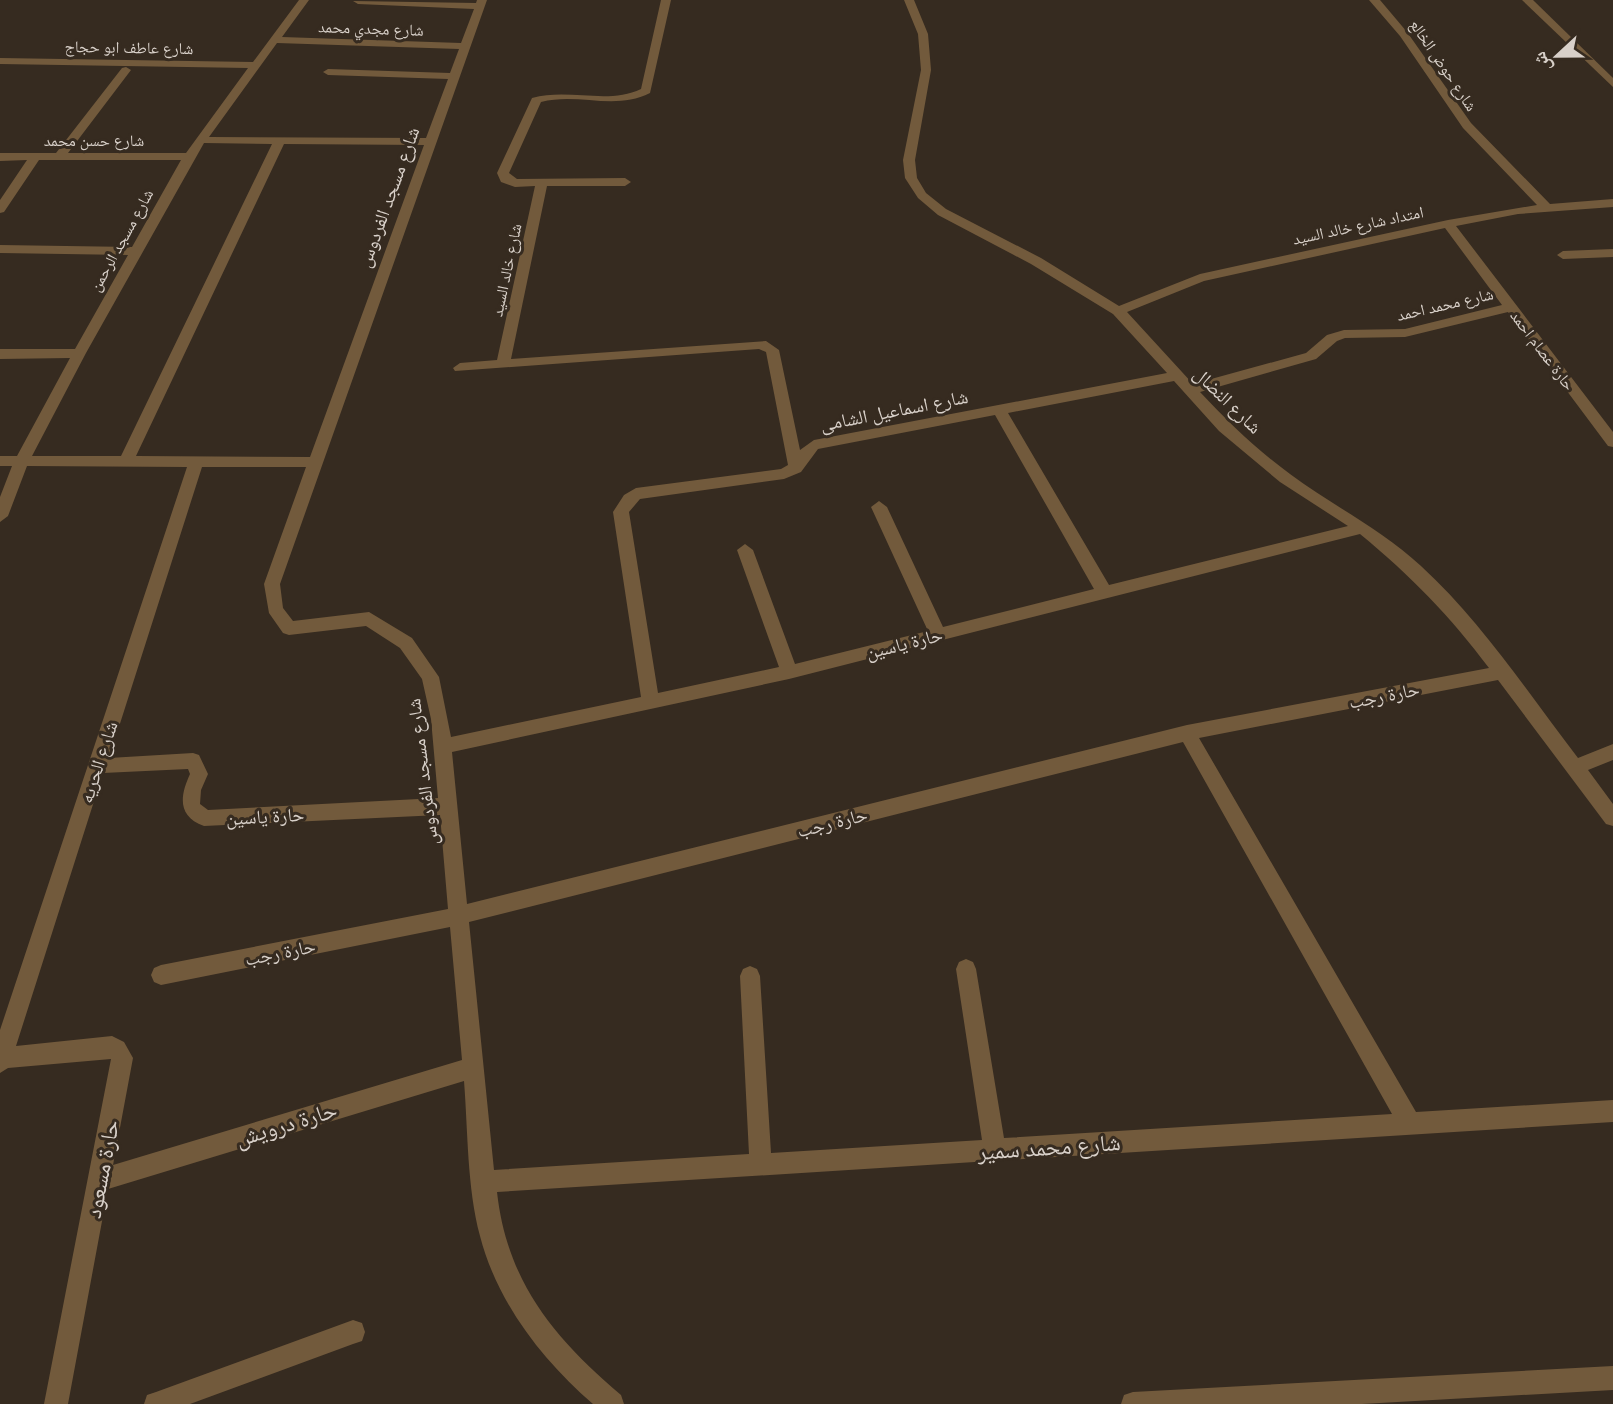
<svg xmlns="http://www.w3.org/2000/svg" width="1613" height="1404" font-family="'Public Sans','Noto Naskh Arabic',sans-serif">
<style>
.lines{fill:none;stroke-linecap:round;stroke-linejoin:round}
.minor{fill:#725a3c;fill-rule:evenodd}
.labels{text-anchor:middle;stroke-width:6;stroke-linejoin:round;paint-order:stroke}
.far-street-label{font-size:16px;fill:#d8d0c9;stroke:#362b20}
.street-label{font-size:19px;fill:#d8d0c9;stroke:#362b20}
.near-street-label{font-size:23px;fill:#d8d0c9;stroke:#362b20}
</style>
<rect width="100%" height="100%" fill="#362b20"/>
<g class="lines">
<g class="minor">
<path d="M 299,0 L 309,0 L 282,37 L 461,43 L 474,9 L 358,4 L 353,1 L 476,3 L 477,0 L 487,0 L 280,584 L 283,608 L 293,621 L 369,612 L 412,638 L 439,677 L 451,737 L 641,697 L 613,512 L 624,495 L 636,488 L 781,469 L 788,465 L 766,352 L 759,349 L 455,371 L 453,368 L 460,363 L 497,360 L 535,186 L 515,187 L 501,182 L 497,173 L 532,98 C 569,88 608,105 641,89 L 661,0 L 671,0 L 650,93 C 614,111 578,92 541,102 L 509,173 L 517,179 L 625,178 L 631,182 L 625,186 L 547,186 L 511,359 L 766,341 L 779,350 L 800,450 L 814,440 L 1167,373 L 1113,314 L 1031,264 L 938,215 L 918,198 L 905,178 L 903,160 L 921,70 L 918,34 L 904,0 L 914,0 L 928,34 L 931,70 L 915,160 L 917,178 L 926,193 L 946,209 L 1041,258 L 1119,306 L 1200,274 L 1448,220 L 1537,205 L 1463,128 L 1400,36 L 1369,0 L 1380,0 L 1407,32 L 1471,123 L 1550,204 L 1613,199 L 1613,207 L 1518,214 L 1456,226 L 1613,432 L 1613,447 L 1608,446 L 1508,312 L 1405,337 L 1345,338 L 1337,341 L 1316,359 L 1200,392 C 1228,422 1257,450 1290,474 C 1333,506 1381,529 1421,566 C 1482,622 1528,693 1578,758 L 1613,744 L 1613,760 L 1588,770 L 1613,804 L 1613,826 L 1606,824 L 1498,680 L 1199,738 L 1416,1112 L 1613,1100 L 1613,1122 L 497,1192 C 507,1282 554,1338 621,1395 L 624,1404 L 593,1404 C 542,1360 497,1302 480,1236 C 467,1187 468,1131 464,1081 L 108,1189 L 68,1404 L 44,1404 L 111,1059 L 8,1068 L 0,1073 L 0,1030 L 187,467 L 27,466 L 8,516 L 0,522 L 0,497 L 12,466 L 0,466 L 0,456 L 17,456 L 70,358 L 0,359 L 0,349 L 75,349 L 128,255 L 0,253 L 0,245 L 132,247 L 181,160 L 39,160 L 4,212 L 0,213 L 0,200 L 27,160 L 0,161 L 0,153 L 56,153 L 122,68 L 126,67 L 131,70 L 68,153 L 186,153 L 248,68 L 0,64 L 0,58 L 253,62 ZM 277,43 L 459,49 L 450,73 L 328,69 L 323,72 L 328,75 L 448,79 L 426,138 L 209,137 ZM 204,143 L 272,144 L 121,456 L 32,456 L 86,353 ZM 284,144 L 424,145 L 310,457 L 136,456 ZM 1445,228 L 1502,305 L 1405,329 L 1344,330 L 1327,335 L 1306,353 L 1193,384 L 1127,312 L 1204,281 ZM 1174,381 L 1219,431 L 1280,482 L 1348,526 L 1109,585 L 1008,413 ZM 995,415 L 1094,589 L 943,627 L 887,507 L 879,501 L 871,507 L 928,631 L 795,664 L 753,550 L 745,544 L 737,550 L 779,667 L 658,693 L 629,512 L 640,499 L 784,479 L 801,472 L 818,449 ZM 202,467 L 306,467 L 264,584 L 269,613 L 283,633 L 289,635 L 366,626 L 400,648 L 422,679 L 431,719 L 438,798 L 208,810 L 200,804 L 201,790 L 208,774 L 199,755 L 193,753 L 109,758 ZM 1360,534 C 1411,576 1450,616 1489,668 L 1187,725 L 467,904 L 452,752 L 789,679 ZM 1183,742 L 1392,1114 L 1004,1138 L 976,969 L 973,962 L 966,959 L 959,962 L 956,969 L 982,1140 L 771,1153 L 760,976 L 757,969 L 750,966 L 743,969 L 740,976 L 749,1154 L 494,1170 L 469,922 ZM 188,769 L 190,774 C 180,796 177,816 204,826 L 440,815 L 448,909 L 161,965 L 154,968 L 151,975 L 154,982 L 161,985 L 450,927 L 462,1060 L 113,1165 L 133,1058 L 124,1042 L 112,1036 L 16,1046 L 103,773 Z"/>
<path d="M 1522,0 L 1533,0 L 1613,78 L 1613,87 Z"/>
<path d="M 1613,249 L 1613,257 L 1563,259 L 1557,255 L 1563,251 Z"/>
<path d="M 353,1320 L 362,1323 L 365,1332 L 362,1341 L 353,1344 L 190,1404 L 144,1404 L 147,1395 L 156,1392 Z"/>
<path d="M 1613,1366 L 1613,1390 L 1362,1404 L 1121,1404 L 1124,1395 L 1133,1392 Z"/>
</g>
</g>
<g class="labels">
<g class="far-street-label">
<text transform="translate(371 28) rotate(2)" y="6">شارع مجدي محمد</text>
<text transform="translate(129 47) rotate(1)" y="6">شارع عاطف ابو حجاج</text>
<text transform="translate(1444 65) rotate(56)" y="6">شارع حوض الخالع</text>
<text x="94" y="146">شارع حسن محمد</text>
<text transform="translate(1358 225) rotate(-12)" y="6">امتداد شارع خالد السيد</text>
<text transform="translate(121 240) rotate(-61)" y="6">شارع مسجد الرحمن</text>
<text transform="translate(506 270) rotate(-78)" y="6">شارع خالد السيد</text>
<text transform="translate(1445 304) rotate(-13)" y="6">شارع محمد احمد</text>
<text transform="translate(1543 350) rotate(53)" y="6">حارة عصام احمد</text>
</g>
<g class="street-label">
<text transform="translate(388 197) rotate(-70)" y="7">شارع مسجد الفردوس</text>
<text transform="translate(1228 400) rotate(44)" y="7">شارع النضال</text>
<text transform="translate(894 410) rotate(-11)" y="7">شارع اسماعيل الشامى</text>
<text transform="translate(904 643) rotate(-14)" y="7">حارة ياسين</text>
<text transform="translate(1384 695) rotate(-11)" y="7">حارة رجب</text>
<text transform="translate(98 762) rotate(-72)" y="7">شارع الحريه</text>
<text transform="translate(422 772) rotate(-97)" y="7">شارع مسجد الفردوس</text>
<text transform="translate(265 816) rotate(-3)" y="7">حارة ياسين</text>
<text transform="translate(832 822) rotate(-14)" y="7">حارة رجب</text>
<text transform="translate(280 952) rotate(-11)" y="7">حارة رجب</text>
</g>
<g class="near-street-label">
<text transform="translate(286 1124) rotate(-17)" y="8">حارة درويش</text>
<text transform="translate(1049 1147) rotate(-4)" y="8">شارع محمد سمير</text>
<text transform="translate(102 1169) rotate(-79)" y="8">حارة مسعود</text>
</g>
</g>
<g transform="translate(1557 56) rotate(248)" stroke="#362b20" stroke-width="5" paint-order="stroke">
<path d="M0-5L12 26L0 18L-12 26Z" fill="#d8d0c9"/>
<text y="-10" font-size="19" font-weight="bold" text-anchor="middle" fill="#d8d0c9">ش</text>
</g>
</svg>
